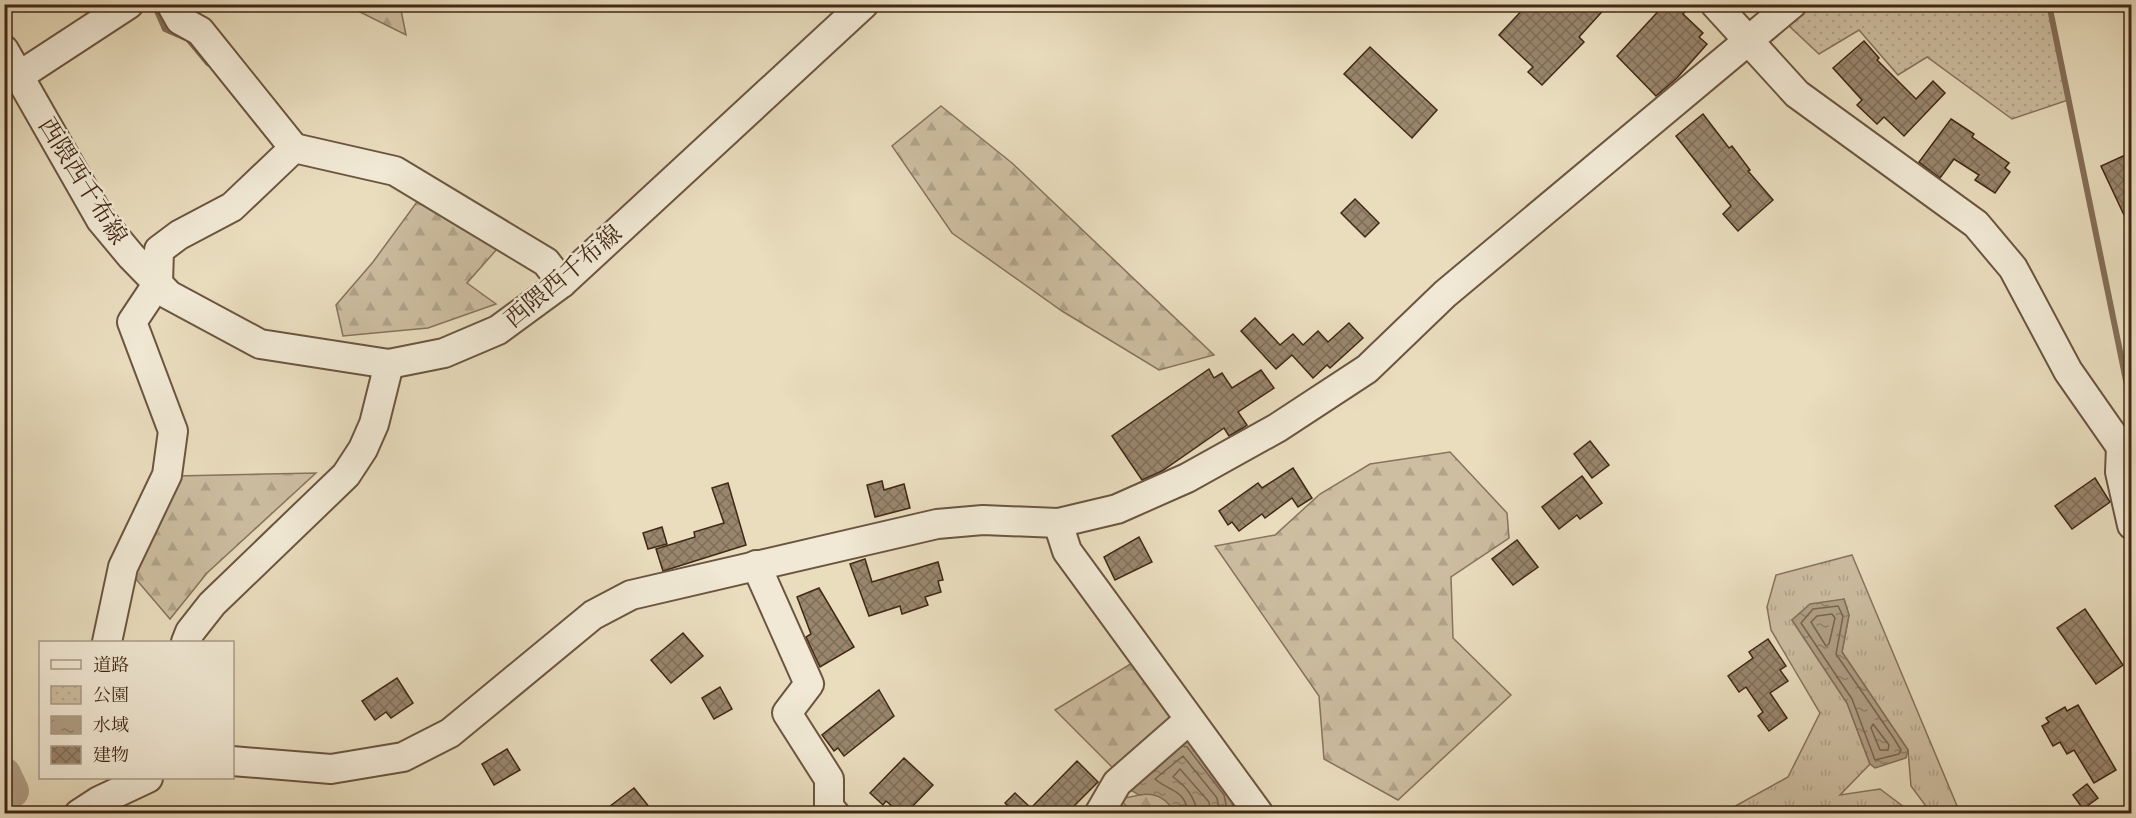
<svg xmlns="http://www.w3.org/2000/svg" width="2136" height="818" font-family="'EB Garamond','Noto Serif JP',serif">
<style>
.grass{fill:url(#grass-tufts);stroke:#88735c;stroke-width:1.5}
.forest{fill:url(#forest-firs);stroke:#88735c;stroke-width:1.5}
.park{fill:url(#park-dots);stroke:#88735c;stroke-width:1.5}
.water{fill:url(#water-ripples);stroke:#846f59;stroke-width:1.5}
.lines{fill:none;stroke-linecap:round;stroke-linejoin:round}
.shore{stroke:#79644e;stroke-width:1.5}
.stream{stroke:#846f59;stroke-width:6}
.river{stroke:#b09f85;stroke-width:34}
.building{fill:url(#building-cross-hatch);stroke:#422816;stroke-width:1.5}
.minor-casing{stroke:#6c5540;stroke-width:32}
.minor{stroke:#f1e9d5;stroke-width:28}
.labels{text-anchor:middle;stroke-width:5;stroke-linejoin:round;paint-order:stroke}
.street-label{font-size:24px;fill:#422816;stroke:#f1e9d5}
</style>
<defs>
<pattern id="grass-tufts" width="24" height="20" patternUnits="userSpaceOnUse" patternTransform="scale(1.5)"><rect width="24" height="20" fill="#cdbea1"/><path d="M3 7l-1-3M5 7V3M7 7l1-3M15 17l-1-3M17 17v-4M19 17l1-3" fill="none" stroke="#b1a38a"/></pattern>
<pattern id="forest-firs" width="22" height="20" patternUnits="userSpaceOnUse" patternTransform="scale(1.5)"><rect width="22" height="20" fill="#cdbea1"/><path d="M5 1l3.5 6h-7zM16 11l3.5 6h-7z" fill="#b1a38a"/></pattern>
<pattern id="park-dots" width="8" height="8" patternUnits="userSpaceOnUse" patternTransform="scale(1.5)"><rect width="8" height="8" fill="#cdbea1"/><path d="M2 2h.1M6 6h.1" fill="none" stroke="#b1a38a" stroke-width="1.8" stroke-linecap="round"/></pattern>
<pattern id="water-ripples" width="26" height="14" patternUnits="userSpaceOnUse" patternTransform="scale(1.5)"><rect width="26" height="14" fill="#b09f85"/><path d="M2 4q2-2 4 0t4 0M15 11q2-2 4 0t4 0" fill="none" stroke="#91826c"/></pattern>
<pattern id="building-cross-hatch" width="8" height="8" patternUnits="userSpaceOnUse" patternTransform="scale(1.5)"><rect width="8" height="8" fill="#99866d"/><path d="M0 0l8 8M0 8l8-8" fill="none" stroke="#7e6e59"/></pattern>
</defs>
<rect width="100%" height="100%" fill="#e9ddbe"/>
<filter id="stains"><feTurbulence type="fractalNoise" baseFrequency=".00333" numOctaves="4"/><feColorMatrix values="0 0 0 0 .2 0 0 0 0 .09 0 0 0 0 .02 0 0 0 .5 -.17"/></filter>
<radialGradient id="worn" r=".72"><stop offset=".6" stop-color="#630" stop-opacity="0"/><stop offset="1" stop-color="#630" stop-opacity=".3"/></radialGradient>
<path class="grass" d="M 1852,555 L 1960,813 L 1931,813 L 1911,786 L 1908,750 L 1842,652 L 1849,615 L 1844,599 L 1792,620 L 1847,703 L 1870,764 L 1840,795 L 1880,789 L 1912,813 L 1721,814 L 1788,777 L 1820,713 L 1771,630 L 1767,607 L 1776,575 Z"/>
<g class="forest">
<path d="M 346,5 L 400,5 L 406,35 Z"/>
<path d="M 941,106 L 1012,163 L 1214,355 L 1159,370 L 1062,311 L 952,233 L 892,146 Z"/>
<path d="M 425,191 L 505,240 L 467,283 L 496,304 L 428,328 L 343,336 L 336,305 L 373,262 Z"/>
<path d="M 1450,452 L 1507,513 L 1509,538 L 1451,577 L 1453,638 L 1511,695 L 1398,800 L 1324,759 L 1319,696 L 1215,546 L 1275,535 L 1320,494 L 1370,464 Z"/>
<path d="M 316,473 L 207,573 L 170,619 L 129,571 L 176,476 Z"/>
<path d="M 1137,660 L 1177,722 L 1112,767 L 1055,710 Z"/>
<path d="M 1149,793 L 1166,799 L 1176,813 L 1132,813 L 1120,799 Z"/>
</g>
<path class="park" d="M 1811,5 L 2049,5 L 2068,100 L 2012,119 L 1927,57 L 1898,75 L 1859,30 L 1819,54 L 1787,24 Z"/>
<g class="water">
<path d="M 1844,599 L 1849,615 L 1842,652 L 1908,750 L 1906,758 L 1875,768 L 1870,764 L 1847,703 L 1792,620 L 1810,604 Z"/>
<path d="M 1186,736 L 1230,793 L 1234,813 L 1176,813 C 1166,799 1157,792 1139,795 L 1127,788 Z"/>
</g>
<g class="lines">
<g class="shore">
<path d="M 1838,606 L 1843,616 L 1836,654 L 1893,737 L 1901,750 L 1899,754 L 1875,760 L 1852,699 L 1801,623 L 1813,609 Z"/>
<path d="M 1832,614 L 1835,618 L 1829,644 L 1826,646 L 1811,622 L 1817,616 Z"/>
<path d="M 1873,724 L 1889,745 L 1888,750 L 1880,750 L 1871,728 Z"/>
<path d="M 1183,746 L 1187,747 L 1224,795 L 1228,814"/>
<path d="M 1188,814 C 1186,789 1168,791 1155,779 L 1183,756 L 1217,798 L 1220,814"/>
<path d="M 1197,814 C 1196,798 1185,785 1173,777 L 1180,769 L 1209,802 L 1211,814"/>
</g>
<g class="stream">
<path d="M 154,4 L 165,29 L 188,39 L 208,63"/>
<path d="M 2049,4 L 2132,410"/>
<path d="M 12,791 L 20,814"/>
</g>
<path class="river" d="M 4,774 L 12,791"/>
</g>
<g class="building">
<path d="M 1528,4 L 1609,4 L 1579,37 L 1584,42 L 1542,85 L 1528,72 L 1533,67 L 1499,35 Z"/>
<path d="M 1665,4 L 1692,4 L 1683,14 L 1703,33 L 1699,37 L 1707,44 L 1677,78 L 1656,96 L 1617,56 Z"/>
<path d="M 1864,41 L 1879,58 L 1877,60 L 1916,99 L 1933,81 L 1945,93 L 1904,136 L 1884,117 L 1877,124 L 1857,105 L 1862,100 L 1833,68 Z"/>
<path d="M 1370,47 L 1437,110 L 1412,138 L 1344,74 Z"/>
<path d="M 1703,114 L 1729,148 L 1732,146 L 1750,170 L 1748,171 L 1773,200 L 1738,231 L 1723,214 L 1731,206 L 1676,136 Z"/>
<path d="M 1951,119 L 1974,134 L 1972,137 L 2009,163 L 2005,168 L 2010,172 L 1995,193 L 1975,180 L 1979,175 L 1954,159 L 1940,178 L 1919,162 Z"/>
<path d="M 2132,152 L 2132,232 L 2101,166 Z"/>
<path d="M 1355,199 L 1379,223 L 1365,237 L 1341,213 Z"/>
<path d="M 1255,318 L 1280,345 L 1293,334 L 1303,345 L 1318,331 L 1328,342 L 1349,323 L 1363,338 L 1330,368 L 1327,365 L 1313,378 L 1292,355 L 1276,369 L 1241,331 Z"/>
<path d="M 1209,369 L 1214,378 L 1222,373 L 1232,388 L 1261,370 L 1274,388 L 1238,412 L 1247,425 L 1241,429 L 1229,436 L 1224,428 L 1162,471 L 1142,480 L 1112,436 Z"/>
<path d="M 1590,441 L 1609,465 L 1592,478 L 1574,454 Z"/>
<path d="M 1293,468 L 1312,498 L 1298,507 L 1292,498 L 1265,518 L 1262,514 L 1239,531 L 1232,522 L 1228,525 L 1219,511 L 1258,483 L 1262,488 Z"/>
<path d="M 1582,476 L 1602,503 L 1580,519 L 1577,515 L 1559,529 L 1542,507 Z"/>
<path d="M 2095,478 L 2110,502 L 2072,529 L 2055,506 Z"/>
<path d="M 882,481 L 884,490 L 904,484 L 910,508 L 875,517 L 867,485 Z"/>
<path d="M 728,483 L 746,545 L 663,571 L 656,549 L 695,537 L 694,532 L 724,523 L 712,488 Z"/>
<path d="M 662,527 L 667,544 L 648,549 L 643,533 Z"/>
<path d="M 1139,537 L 1152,562 L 1115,580 L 1104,557 Z"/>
<path d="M 1517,540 L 1538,567 L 1513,585 L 1492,559 Z"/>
<path d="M 865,559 L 872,582 L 938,562 L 943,580 L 938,581 L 941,592 L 925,597 L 928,605 L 902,614 L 900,606 L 869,616 L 850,564 Z"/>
<path d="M 819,588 L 854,647 L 820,667 L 806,637 L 811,634 L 797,597 Z"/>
<path d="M 2085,609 L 2123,665 L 2096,684 L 2057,628 Z"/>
<path d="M 683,633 L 703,656 L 671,683 L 651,660 Z"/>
<path d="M 1768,639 L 1786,666 L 1780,670 L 1788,681 L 1770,693 L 1787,718 L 1769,731 L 1758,716 L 1763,712 L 1746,687 L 1739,692 L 1728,676 L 1753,658 L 1749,652 Z"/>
<path d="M 397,678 L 413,703 L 391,718 L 386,712 L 375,720 L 362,701 Z"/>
<path d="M 720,687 L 732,709 L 714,719 L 702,698 Z"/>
<path d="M 879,690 L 894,716 L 844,756 L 838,748 L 834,751 L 822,735 Z"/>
<path d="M 2078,705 L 2116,770 L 2094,783 L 2074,750 L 2067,754 L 2060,742 L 2053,746 L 2042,726 L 2049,722 L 2046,718 L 2065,707 L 2067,711 Z"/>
<path d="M 507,749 L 520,770 L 494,785 L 482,764 Z"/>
<path d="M 904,758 L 933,785 L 906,813 L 900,813 L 886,801 L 883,805 L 870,793 Z"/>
<path d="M 1077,761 L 1098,782 L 1067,813 L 1015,813 L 1005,803 L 1015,793 L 1031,808 Z"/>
<path d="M 2087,784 L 2098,798 L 2083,809 L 2073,795 Z"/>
<path d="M 634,788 L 654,813 L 601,813 Z"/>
</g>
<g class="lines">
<g class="minor-casing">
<g id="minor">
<path d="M 171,4 L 180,20 L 200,31 L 294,148"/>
<path d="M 1715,4 L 1797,94 L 1976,224 L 2013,268 L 2068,371 L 2121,447 L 2132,452"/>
<path d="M 4,50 L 101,220 L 131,256 L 169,295 L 260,344 L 389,364 L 444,353 L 498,330 L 562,283 L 864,4"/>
<path d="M 19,76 L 129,4"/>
<path d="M 2121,447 L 2120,472 L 2132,525"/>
<path d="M 1058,523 L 1067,551 L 1259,814"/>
<path d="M 756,565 L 809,684 L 787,713 L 829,779 L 829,807 L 835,814"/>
<path d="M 107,642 L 123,567 L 167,475 L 173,431 L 132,322 L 158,283 L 159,250 L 179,235 L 232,207 L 294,148 L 395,171 L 546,262 L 562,283"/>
<path d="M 186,642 L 190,632 L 212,604 L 346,475 L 363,449 L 374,424 L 389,364"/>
<path d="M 232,761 L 331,769 L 403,757 L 450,733 L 593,615 L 631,595 L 937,524 L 983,520 L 1058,523 L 1117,509 L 1187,478 L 1277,428 L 1367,369 L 1445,294 L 1792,4"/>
<path d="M 79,814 L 99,801 L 148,778"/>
<path d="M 1099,814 L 1117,783 L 1189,720"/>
</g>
</g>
<use href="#minor" class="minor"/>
</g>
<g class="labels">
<g class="street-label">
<text transform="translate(83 181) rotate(58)" y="8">西隈西千布線</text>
<text transform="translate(563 276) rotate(-40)" y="8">西隈西千布線</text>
</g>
</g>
<rect width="2136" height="818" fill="none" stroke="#e9ddbe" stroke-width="24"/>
<rect x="6" y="6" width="2124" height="806" fill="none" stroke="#422816" stroke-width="3"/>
<rect x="12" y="12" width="2112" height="794" fill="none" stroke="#422816" stroke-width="1.5"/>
<rect x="39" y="641" width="195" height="138" fill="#f1e9d5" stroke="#ab9c89" stroke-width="1.5"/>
<rect x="51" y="660" width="30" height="9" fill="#f1e9d5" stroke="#ab9c89" stroke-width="1.5"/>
<text x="93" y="671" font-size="18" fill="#422816">道路</text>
<rect x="51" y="686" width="30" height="18" fill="url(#park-dots)" stroke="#ab9c89" stroke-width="1.5"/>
<text x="93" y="701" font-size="18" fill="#422816">公園</text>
<rect x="51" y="716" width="30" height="18" fill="url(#water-ripples)" stroke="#ab9c89" stroke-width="1.5"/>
<text x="93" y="731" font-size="18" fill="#422816">水域</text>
<rect x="51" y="746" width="30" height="18" fill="url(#building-cross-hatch)" stroke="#ab9c89" stroke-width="1.5"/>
<text x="93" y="761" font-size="18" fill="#422816">建物</text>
<rect width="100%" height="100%" filter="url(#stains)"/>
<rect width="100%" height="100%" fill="url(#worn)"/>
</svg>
